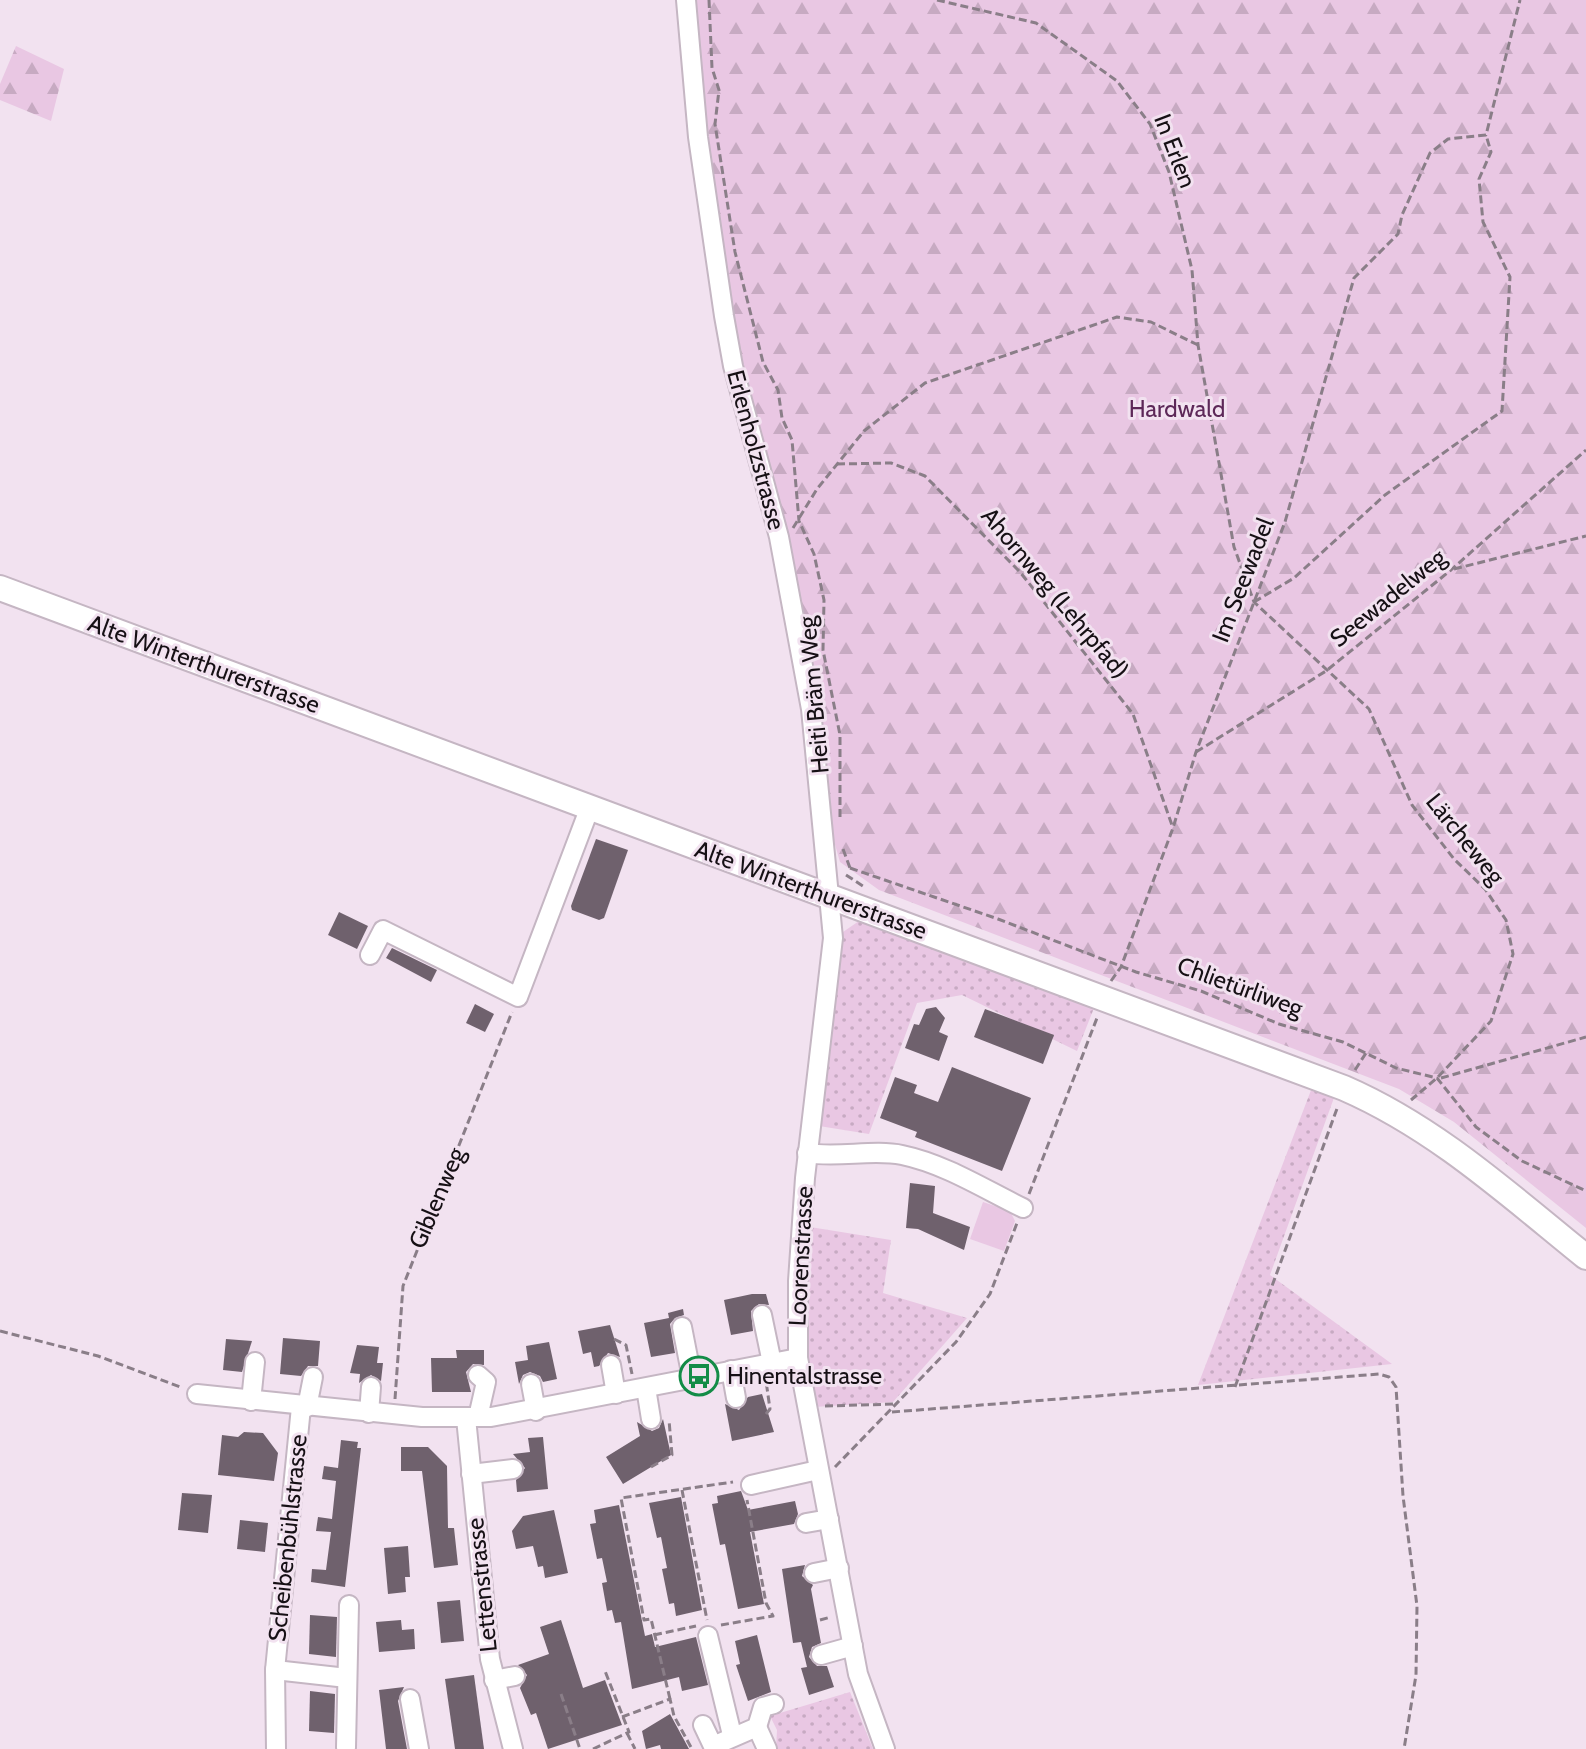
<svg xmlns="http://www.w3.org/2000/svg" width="1586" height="1749" font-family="Cabin,sans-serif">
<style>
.grass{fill:url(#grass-dots)}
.forest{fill:url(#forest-firs)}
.pitch{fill:#e9c7e3}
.building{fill:#6f616d}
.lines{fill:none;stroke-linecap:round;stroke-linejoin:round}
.minor-casing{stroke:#c5b6c3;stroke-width:22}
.major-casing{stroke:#c5b6c3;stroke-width:28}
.path{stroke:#8a7e88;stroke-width:3;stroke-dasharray:8 4;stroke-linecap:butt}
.minor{stroke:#fff;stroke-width:18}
.major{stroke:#fff;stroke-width:24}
.labels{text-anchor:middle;stroke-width:6;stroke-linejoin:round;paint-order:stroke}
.street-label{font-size:24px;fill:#161015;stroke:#f2e2f0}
.park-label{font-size:24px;fill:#5d2858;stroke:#f2e2f0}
.poi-label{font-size:24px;fill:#161015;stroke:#f2e2f0;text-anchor:start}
</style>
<defs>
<pattern id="grass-dots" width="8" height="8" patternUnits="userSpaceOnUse" patternTransform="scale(2)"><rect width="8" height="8" fill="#e9c7e3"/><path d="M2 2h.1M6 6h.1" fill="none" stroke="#c7aac2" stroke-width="1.8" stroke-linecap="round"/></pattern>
<pattern id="forest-firs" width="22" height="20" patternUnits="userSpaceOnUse" patternTransform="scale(2)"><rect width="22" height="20" fill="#e9c7e3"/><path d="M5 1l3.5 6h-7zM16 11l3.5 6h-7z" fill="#c7aac2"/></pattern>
</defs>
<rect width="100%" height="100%" fill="#f2e2f0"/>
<g class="grass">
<path d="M 859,921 L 1096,1003 L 1077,1051 L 962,995 L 917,1003 L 869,1134 L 819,1126 L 843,932 Z"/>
<path d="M 1313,1085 L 1335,1095 L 1270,1275 L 1392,1364 L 1198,1385 Z"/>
<path d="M 810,1227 L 891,1240 L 883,1293 L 967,1318 L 893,1402 L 814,1407 C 805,1346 803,1288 810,1227 Z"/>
<path d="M 850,1692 L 873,1749 L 776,1749 L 777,1730 L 770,1716 Z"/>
</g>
<g class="forest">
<path d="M 694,0 L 1586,0 L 1586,1228 L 1454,1122 L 1399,1089 L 879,890 L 840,862 L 834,841 L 822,717 L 798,592 L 741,359 L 718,224 Z"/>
<path d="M 16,46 L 64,69 L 51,121 L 0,100 L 0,84 Z"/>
</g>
<path class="pitch" d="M 983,1202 L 1010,1211 L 1015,1221 L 1004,1251 L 970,1239 Z"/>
<g class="building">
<path d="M 596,839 L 628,850 L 604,918 L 599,920 L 572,910 L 571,906 Z"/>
<path d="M 339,912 L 368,926 L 357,949 L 328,935 Z"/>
<path d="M 392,948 L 437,970 L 431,982 L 386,958 Z"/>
<path d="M 475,1004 L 494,1014 L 485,1032 L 466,1023 Z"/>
<path d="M 936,1007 L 945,1018 L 939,1032 L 948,1036 L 939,1061 L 905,1048 L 914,1024 L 919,1025 L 926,1009 Z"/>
<path d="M 985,1009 L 1054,1035 L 1043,1064 L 974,1037 Z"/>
<path d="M 952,1067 L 1031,1098 L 1002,1171 L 915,1137 L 917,1132 L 880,1118 L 895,1077 L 917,1085 L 914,1093 L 938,1102 Z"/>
<path d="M 910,1183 L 935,1186 L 933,1213 L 970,1227 L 964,1250 L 918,1229 L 906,1228 Z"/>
<path d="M 752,1294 L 766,1294 L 769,1305 L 759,1304 L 751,1311 L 753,1331 L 731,1335 L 724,1300 Z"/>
<path d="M 683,1309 L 684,1315 L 675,1318 L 670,1324 L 675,1353 L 651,1357 L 644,1323 L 669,1318 L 668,1313 Z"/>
<path d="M 610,1325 L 620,1357 L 608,1353 L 599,1366 L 594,1367 L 591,1352 L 583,1354 L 578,1331 Z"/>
<path d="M 283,1338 L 320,1341 L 318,1366 L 308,1366 L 301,1376 L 280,1374 Z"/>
<path d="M 226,1339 L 252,1341 L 242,1372 L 223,1370 Z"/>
<path d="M 549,1342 L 557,1379 L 543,1382 L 540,1376 L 530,1372 L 523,1375 L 519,1384 L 515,1362 L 528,1360 L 526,1346 Z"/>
<path d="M 357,1345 L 379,1347 L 377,1363 L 383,1363 L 381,1381 L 371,1375 L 359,1383 L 360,1374 L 350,1373 Z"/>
<path d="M 456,1350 L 484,1350 L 484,1365 L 473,1364 L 466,1372 L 471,1392 L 432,1392 L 431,1358 L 457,1358 Z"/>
<path d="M 762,1394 L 774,1432 L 732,1441 L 725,1404 L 739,1410 L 748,1397 Z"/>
<path d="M 663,1419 L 671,1455 L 623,1484 L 606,1457 L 640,1436 L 637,1422 L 652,1431 L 659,1428 Z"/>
<path d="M 244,1432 L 263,1433 L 278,1453 L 274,1481 L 218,1475 L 222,1435 L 238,1437 Z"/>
<path d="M 543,1437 L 548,1489 L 517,1492 L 516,1480 L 525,1468 L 513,1454 L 530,1452 L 528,1438 Z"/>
<path d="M 341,1440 L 358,1442 L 357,1448 L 361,1448 L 345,1587 L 311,1582 L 312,1569 L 326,1570 L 331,1532 L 316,1531 L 318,1517 L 332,1519 L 336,1481 L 322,1479 L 324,1466 L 338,1468 Z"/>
<path d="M 401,1447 L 428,1447 L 447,1466 L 448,1528 L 454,1528 L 458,1565 L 434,1568 L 422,1471 L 401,1471 Z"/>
<path d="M 741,1491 L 748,1510 L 795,1501 L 798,1514 L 794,1524 L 750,1532 L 764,1604 L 738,1609 L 725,1544 L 720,1545 L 712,1504 L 718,1503 L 717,1496 Z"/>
<path d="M 182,1493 L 212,1495 L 208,1533 L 178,1530 Z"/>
<path d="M 681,1497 L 702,1610 L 676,1616 L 674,1603 L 669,1604 L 662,1569 L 667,1568 L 661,1537 L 657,1538 L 649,1503 Z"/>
<path d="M 619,1505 L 645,1636 L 652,1634 L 655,1647 L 696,1637 L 708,1685 L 682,1691 L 679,1677 L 632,1689 L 621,1622 L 615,1623 L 612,1610 L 607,1611 L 602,1583 L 607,1582 L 602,1558 L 597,1559 L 590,1524 L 596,1523 L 594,1510 Z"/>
<path d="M 554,1510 L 568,1573 L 545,1578 L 543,1566 L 538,1567 L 533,1546 L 516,1549 L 512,1531 L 523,1516 Z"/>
<path d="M 240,1520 L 268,1523 L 265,1552 L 237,1549 Z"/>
<path d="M 408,1546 L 410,1577 L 405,1577 L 406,1592 L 388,1594 L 384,1548 Z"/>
<path d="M 805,1565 L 802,1576 L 813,1585 L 811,1589 L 821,1643 L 812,1647 L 809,1657 L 817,1666 L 827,1666 L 834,1687 L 809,1695 L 801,1668 L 807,1667 L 801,1642 L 793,1643 L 782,1569 Z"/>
<path d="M 460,1600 L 464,1641 L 441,1643 L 437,1602 Z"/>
<path d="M 310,1615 L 337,1617 L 336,1657 L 309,1654 Z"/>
<path d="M 401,1620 L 402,1630 L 414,1629 L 415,1649 L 379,1652 L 376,1622 Z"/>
<path d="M 561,1620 L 583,1688 L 605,1680 L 622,1725 L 548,1749 L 536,1713 L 531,1715 L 520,1688 L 527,1675 L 518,1665 L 549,1654 L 540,1627 Z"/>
<path d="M 757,1635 L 771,1692 L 748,1701 L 736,1665 L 740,1664 L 735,1641 Z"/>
<path d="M 474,1675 L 484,1749 L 455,1749 L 445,1679 Z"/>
<path d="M 404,1687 L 398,1701 L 407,1749 L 386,1749 L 379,1690 Z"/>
<path d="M 310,1691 L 335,1694 L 334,1733 L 309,1731 Z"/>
<path d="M 670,1714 L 689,1749 L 661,1749 L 660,1745 L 646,1749 L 642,1731 Z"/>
</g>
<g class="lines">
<g class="minor-casing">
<g id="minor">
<path d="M 686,0 L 698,137 L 724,316 L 733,366 L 779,537 L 811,709 L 833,938 L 805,1178 L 798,1281 L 798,1358 L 858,1674 L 885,1749"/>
<path d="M 370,955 L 383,930 L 518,997 L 590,807"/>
<path d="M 807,1153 C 838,1158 874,1149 902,1155 C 945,1164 984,1189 1023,1208"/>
<path d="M 762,1315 L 772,1363"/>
<path d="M 682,1327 L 692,1378"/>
<path d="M 611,1365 L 616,1394"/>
<path d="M 731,1370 L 736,1398"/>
<path d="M 531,1384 L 536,1411"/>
<path d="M 646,1388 L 651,1419"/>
<path d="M 197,1394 L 422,1417 L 491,1417 L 798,1358"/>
<path d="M 251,1401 L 255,1362"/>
<path d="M 307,1407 L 313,1377"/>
<path d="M 369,1413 L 371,1387"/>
<path d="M 478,1417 L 486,1382 L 478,1375"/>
<path d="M 466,1418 L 490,1659 L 513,1749"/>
<path d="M 471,1474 L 513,1469"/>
<path d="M 751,1485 L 818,1470"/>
<path d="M 806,1523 L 829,1519"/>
<path d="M 814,1573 L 839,1568"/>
<path d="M 708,1636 L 732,1735"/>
<path d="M 821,1655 L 853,1646"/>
<path d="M 275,1670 L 347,1678"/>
<path d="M 494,1680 L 515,1676"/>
<path d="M 410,1699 L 419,1749"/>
<path d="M 703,1725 L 713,1746 L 757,1727 L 763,1707 L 774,1704"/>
<path d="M 757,1727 L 767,1749"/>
<path d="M 346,1747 L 349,1605"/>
<path d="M 276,1749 L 275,1670 L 301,1407"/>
</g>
</g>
<g class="major-casing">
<path id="major" d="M 0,588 L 1344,1088 C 1436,1128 1509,1195 1586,1257"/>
</g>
<g class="path">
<path d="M 709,0 L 712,68 L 719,90 L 715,124 L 735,252 L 763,362 L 778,390 L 782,418 L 792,440 L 799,521 L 814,554 L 824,600 L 823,650 L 840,735 L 840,818"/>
<path d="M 937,0 L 1036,23 L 1117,81 L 1150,124 L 1169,172 L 1192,270 L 1198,345 L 1234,547 L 1254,602 L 1369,709 L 1412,805 L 1454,859 L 1485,889 L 1506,920 L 1513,954 L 1491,1021 L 1437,1078 L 1411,1100"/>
<path d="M 837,464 L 891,463 L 925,476 L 1020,572 L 1133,714 L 1173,828"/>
<path d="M 793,528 L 817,489 L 864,431 L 925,383 L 1117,317 L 1151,322 L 1198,345"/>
<path d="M 1454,569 L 1586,536"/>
<path d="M 1254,602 L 1294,578 L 1385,495 L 1502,411 L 1510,277 L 1483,222 L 1479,179 L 1491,152 L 1486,135"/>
<path d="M 1196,752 L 1326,671 L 1451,570 L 1586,450"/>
<path d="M 843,849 L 850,868"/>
<path d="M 850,868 L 998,919 L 1136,972 L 1201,991 L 1279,1024 L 1343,1042 L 1396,1068 L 1437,1078 L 1476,1127 L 1522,1161 L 1586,1191"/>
<path d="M 846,875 L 866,888"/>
<path d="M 1111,981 L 1121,967 L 1173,828 L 1196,752 L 1285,522 L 1354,278 L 1398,234 L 1402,215 L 1430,153 L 1448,139 L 1486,135 L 1520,0"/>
<path d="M 1355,1070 L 1366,1053"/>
<path d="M 1441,1078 L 1586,1037"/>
<path d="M 1029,1194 L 1097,1018"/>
<path d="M 0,1331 L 98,1356 L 183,1388"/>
<path d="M 614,1339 L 626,1345 L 632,1374"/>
<path d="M 1235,1387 L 1338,1106"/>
<path d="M 395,1399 L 403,1286 L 512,1012"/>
<path d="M 825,1406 L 897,1404"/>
<path d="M 892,1412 L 1379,1374 L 1389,1377 L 1396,1387 L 1403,1496 L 1417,1606 L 1416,1675 L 1404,1749"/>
<path d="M 766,1414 L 770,1409 L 766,1381"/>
<path d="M 651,1467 L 672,1455 L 669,1420"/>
<path d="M 835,1467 L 956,1342 L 990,1294 L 1017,1223"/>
<path d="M 682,1490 L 707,1620"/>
<path d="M 820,1620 L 831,1617"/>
<path d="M 721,1625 L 773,1616 L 766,1603 L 747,1500"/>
<path d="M 654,1635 L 696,1626"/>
<path d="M 561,1694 L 580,1749"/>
<path d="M 670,1699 L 651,1619 L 644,1620 L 621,1498 L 733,1482"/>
<path d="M 622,1717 L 670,1699 L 674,1716 L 692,1749"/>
<path d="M 627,1733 L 635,1749"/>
<path d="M 593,1749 L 629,1732 L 605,1671"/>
</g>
<use href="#minor" class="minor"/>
<use href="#major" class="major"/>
</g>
<defs>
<g id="bus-ring" transform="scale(2)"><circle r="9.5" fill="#f2e2f0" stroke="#138c47" stroke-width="1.5"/><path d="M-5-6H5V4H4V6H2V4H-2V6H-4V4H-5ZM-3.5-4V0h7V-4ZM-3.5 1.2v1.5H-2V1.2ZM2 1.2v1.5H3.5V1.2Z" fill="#138c47"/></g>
</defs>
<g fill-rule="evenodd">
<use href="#bus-ring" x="699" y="1376"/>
</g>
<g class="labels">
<g class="street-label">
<text transform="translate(1175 151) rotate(69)" y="8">In Erlen</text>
<text transform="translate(756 450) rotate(75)" y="8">Erlenholzstrasse</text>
<text transform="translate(1243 580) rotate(-69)" y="8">Im Seewadel</text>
<text transform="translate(1055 593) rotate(50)" y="8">Ahornweg (Lehrpfad)</text>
<text transform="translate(1388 598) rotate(-39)" y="8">Seewadelweg</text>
<text transform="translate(204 664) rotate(20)" y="8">Alte Winterthurerstrasse</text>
<text transform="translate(814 695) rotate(-95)" y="8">Heiti Bräm Weg</text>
<text transform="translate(1465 839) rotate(51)" y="8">Lärcheweg</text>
<text transform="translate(811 890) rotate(20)" y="8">Alte Winterthurerstrasse</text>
<text transform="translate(1240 987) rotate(20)" y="8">Chlietürliweg</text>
<text transform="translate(437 1198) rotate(-67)" y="8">Giblenweg</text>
<text transform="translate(801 1256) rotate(-87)" y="8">Loorenstrasse</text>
<text transform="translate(288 1538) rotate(-84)" y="8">Scheibenbühlstrasse</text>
<text transform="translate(482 1585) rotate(-96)" y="8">Lettenstrasse</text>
</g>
<g class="park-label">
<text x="1177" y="417">Hardwald</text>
</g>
<g class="poi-label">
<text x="727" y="1384">Hinentalstrasse</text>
</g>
</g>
</svg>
